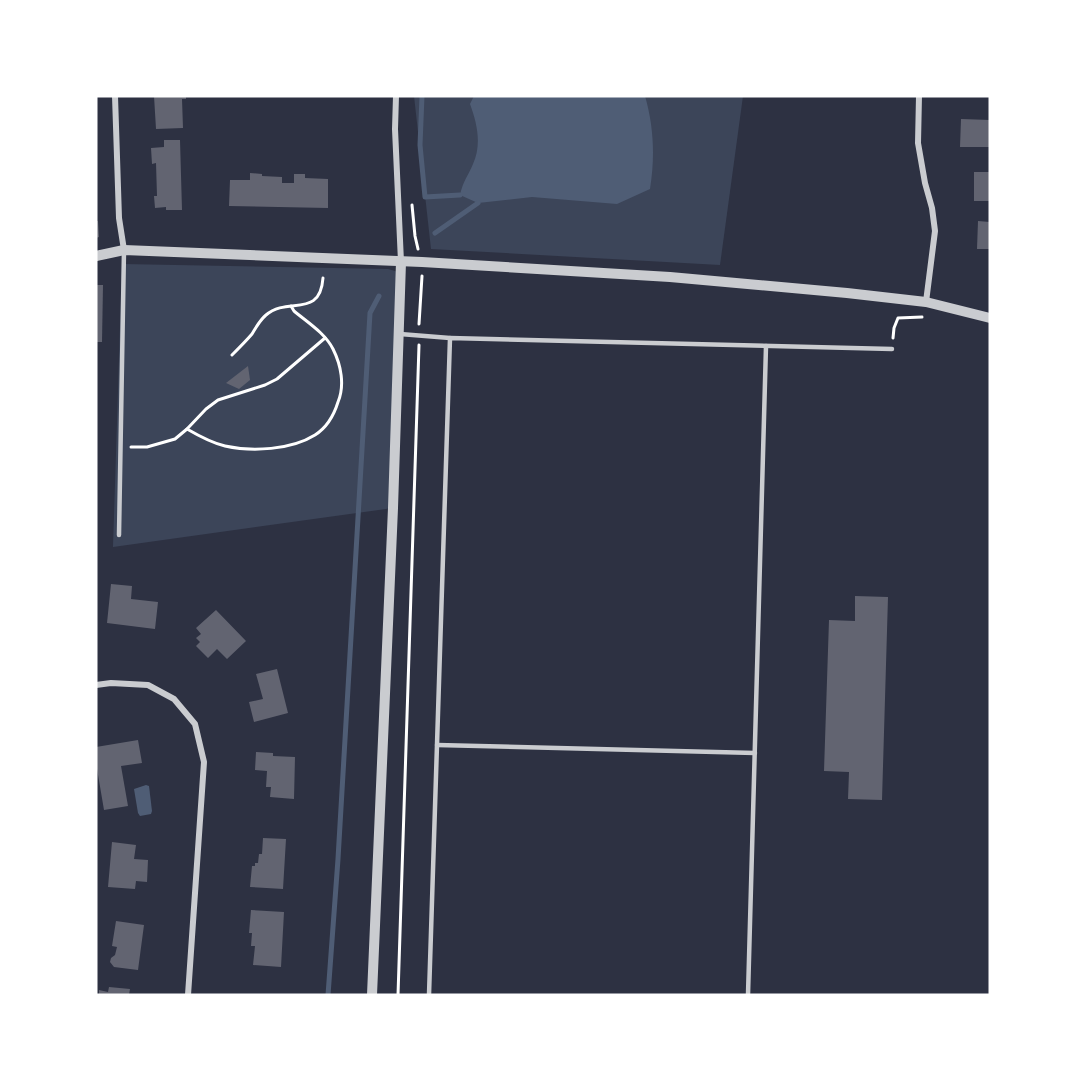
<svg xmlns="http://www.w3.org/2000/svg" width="1086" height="1091" font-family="'Roboto Serif',serif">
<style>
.green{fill:#3c4559}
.water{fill:#4f5d75}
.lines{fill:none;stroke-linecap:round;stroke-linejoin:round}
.stream{stroke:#4f5d75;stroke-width:5}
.building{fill:#626471}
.path{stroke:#fff;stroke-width:3}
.service{stroke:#caccd0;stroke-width:4.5}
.minor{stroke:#caccd0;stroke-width:6}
.tertiary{stroke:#caccd0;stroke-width:10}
</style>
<rect width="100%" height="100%" fill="#2d3142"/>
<g class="green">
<path d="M 414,96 L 743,96 L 720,265 L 431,249 Z"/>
<path d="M 122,264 L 388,269 L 402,273 L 393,508 L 113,547 Z"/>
</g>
<g class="water">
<path d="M 474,96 L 645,96 C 654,127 655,158 650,189 L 617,204 L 532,197 L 478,203 L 460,195 C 463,181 468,176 473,164 C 482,144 477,123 470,104 Z"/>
<path d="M 146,785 L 149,786 L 152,811 L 151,814 L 140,816 L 138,813 L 134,789 Z"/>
</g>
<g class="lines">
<g class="stream">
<path d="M 422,96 L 420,145 L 425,197 L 460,195"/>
<path d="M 435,233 L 478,203"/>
<path d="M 328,995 L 338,859 L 370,313 L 379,296"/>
</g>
</g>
<g class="building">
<path d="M 154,96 L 186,96 L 186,99 L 182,99 L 183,128 L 156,129 Z"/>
<path d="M 961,119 L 990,120 L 990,147 L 960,147 Z"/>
<path d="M 164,140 L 180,140 L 182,210 L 166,210 L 166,207 L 155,208 L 154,196 L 157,196 L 156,163 L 152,164 L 151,148 L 164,147 Z"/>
<rect x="974" y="172" width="16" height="29"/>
<path d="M 250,173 L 262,174 L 262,176 L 282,177 L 282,183 L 294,183 L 294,174 L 305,174 L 305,178 L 328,179 L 328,208 L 229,206 L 230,180 L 250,180 Z"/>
<path d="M 96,221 L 98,221 L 99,237 L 96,238 Z"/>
<path d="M 978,221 L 990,222 L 990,249 L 977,249 Z"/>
<path d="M 96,285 L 103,285 L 102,342 L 96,342 Z"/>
<path d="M 248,366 L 250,380 L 239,389 L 226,383 Z"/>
<path d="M 111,584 L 132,586 L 131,599 L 158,602 L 155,629 L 107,623 Z"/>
<path d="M 855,596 L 888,597 L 882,800 L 848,799 L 849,772 L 824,771 L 829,620 L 855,621 Z"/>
<path d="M 216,610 L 246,641 L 227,659 L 217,649 L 208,658 L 196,646 L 200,642 L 196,638 L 201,634 L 196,628 Z"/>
<path d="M 277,669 L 288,713 L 254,722 L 249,702 L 263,699 L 256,674 Z"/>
<path d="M 138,740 L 142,763 L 121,766 L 128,806 L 104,810 L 96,763 L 96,747 Z"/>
<path d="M 256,752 L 273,753 L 273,756 L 295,757 L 294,799 L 270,797 L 271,787 L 266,787 L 267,771 L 255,770 Z"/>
<path d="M 263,838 L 286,839 L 283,889 L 250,887 L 252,866 L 255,866 L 255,863 L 258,863 L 259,854 L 262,854 Z"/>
<path d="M 112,842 L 136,845 L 134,859 L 148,860 L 147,882 L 136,881 L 135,889 L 108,887 Z"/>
<path d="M 251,910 L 284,912 L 281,967 L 253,965 L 255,946 L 251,946 L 252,933 L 249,933 Z"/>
<path d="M 116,921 L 144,925 L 138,970 L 114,967 L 110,962 L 111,958 L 115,955 L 117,947 L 112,946 Z"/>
<path d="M 109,987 L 130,989 L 129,995 L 99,995 L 99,990 L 108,992 Z"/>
</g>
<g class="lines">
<g class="path">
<path d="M 412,205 L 415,236 L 418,249"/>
<path d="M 419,324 L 422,276"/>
<path d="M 893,338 L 894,328 L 898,318 L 922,317"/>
<path d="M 232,355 C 239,348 246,341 252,334 C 256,327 260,320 266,315 C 288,296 320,319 323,278"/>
<path d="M 187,429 C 199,436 212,443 225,446 C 252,452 291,450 315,435 C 326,428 334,415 338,402 C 345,385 341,365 333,349 C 325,333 307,322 294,311 L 291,306"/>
<path d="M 131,447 L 147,447 L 175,439 L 187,429 L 206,409 L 218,400 L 265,385 L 277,379 L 325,338"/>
<path d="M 398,995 L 419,345"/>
</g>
<g class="service">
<path d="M 400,334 L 450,338"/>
<path d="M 119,535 L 124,250"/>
<path d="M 437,745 L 755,753"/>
<path d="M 429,995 L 450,338 L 892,349"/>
<path d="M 748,995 L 766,346"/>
</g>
<g class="minor">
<path d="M 115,96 L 119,218 L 124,250"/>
<path d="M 396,96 L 395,129 L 401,262"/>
<path d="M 919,96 L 918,143 L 925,183 L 932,208 L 935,231 L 926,302"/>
<path d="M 96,685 L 111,683 L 148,685 L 174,699 L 195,724 L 204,762 L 188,995"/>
</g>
<g class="tertiary">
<path d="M 96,256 L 124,250 L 422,262 L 670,277 L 847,293 L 926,302 L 990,318"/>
<path d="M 372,995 L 393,508 L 401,262"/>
</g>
</g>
<rect width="1086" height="1091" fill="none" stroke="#ffffff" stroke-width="195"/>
</svg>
